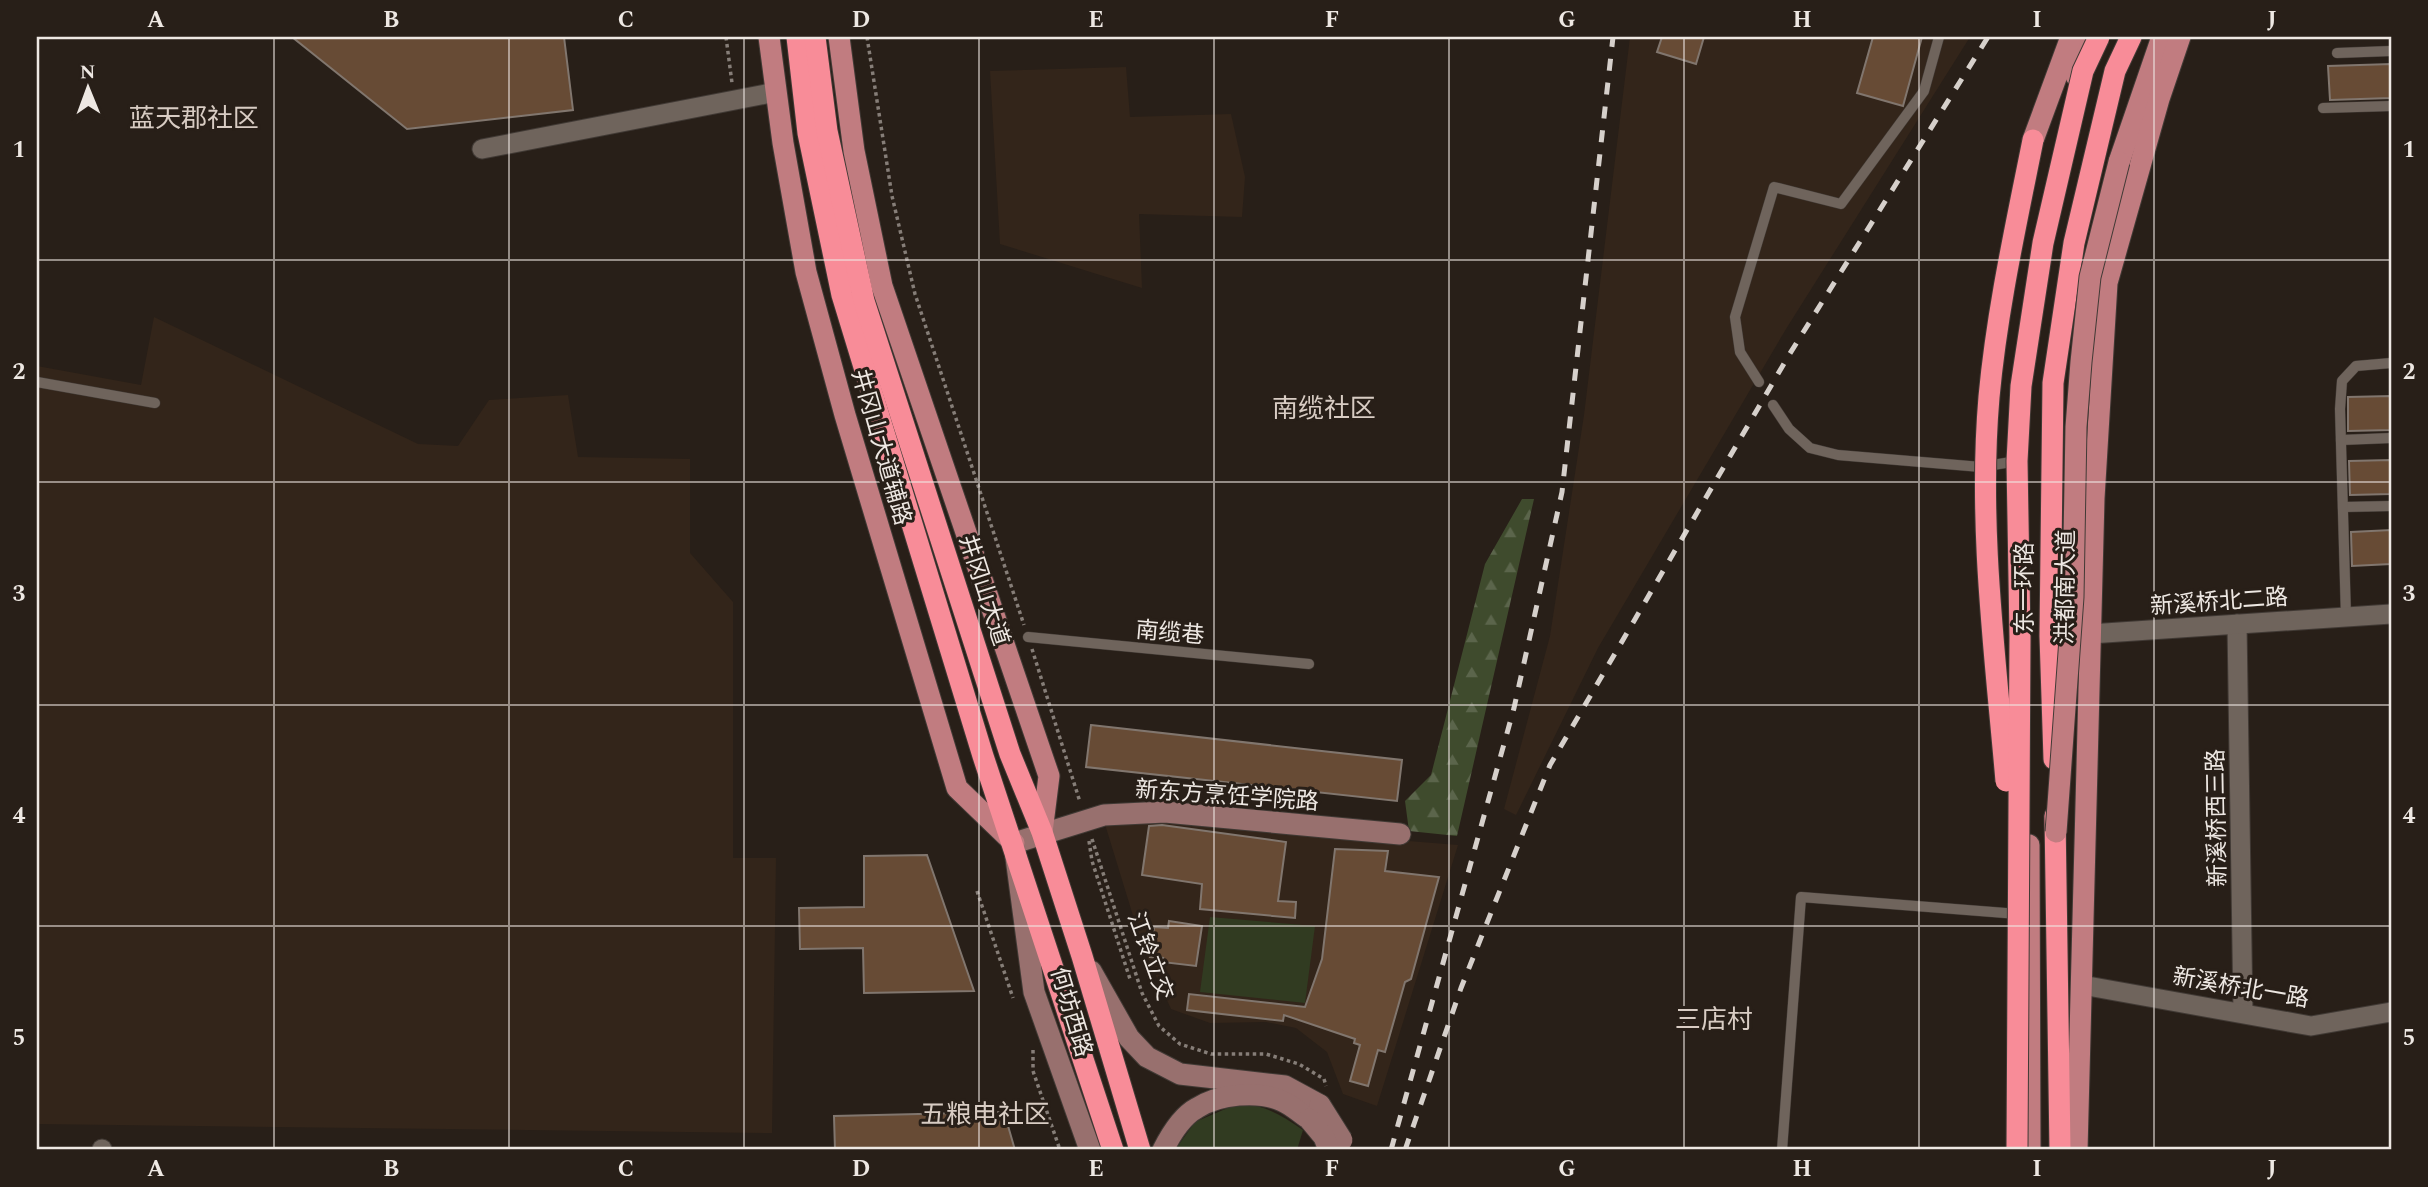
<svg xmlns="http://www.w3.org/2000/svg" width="2428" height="1187" font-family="Spectral,'Noto Sans SC',serif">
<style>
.built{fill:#33251a}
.green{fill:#313b21}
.forest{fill:url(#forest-firs)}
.building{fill:#674b35;stroke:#81766e;stroke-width:2}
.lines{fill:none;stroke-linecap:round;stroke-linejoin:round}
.lane-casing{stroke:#413a35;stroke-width:11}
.street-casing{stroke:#413a35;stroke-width:21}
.secondary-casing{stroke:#413a35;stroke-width:23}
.primary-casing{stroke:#413a35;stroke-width:23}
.highway-casing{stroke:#413a35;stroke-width:23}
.path{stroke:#867e78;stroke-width:3.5;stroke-dasharray:3.5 3.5;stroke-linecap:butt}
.lane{stroke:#6f645c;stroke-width:10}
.street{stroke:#6f645c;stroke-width:19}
.secondary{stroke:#98706e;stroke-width:21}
.primary{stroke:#c17c80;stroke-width:21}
.highway{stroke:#f88c98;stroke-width:21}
.rail{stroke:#d6d0cb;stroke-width:5;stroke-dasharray:12 12;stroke-linecap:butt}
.secondary-bridge-casing{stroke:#413a35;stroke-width:23;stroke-linecap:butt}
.primary-bridge-casing{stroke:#413a35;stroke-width:23;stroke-linecap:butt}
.highway-bridge-casing{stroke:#413a35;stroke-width:23;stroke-linecap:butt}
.secondary-bridge{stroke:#98706e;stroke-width:21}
.primary-bridge{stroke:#c17c80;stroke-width:21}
.highway-bridge{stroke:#f88c98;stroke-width:21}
.grid{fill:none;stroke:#eee8e3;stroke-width:2;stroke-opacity:0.55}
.labels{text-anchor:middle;stroke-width:6;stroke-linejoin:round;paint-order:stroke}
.street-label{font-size:23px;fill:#eee8e3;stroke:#281f18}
.quarter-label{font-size:26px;fill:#d8ccc3;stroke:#281f18}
.neatline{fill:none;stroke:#eee8e3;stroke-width:2.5}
.grid-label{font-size:23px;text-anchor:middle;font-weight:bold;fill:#eee8e3}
</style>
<defs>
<pattern id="forest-firs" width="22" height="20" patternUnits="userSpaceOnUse" patternTransform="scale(1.75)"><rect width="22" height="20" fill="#3f4b2d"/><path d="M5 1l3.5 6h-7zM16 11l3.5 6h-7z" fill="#5b654b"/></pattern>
</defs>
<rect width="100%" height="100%" fill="#281f18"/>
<g class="built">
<path d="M 1630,37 L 1970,37 L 1786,329 L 1598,648 L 1516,815 L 1504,809 L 1550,636 L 1584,415 Z"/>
<path d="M 1126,67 L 1130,117 L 1231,114 L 1245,177 L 1242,217 L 1139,214 L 1142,288 L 1000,244 L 990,71 Z"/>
<path d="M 154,317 L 418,444 L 458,446 L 489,400 L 568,395 L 578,457 L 690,459 L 690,553 L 733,602 L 733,858 L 776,858 L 772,1133 L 37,1124 L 37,366 L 141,385 Z"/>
<path d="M 1151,820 L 1458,845 L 1377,1106 L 1343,1094 L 1327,1052 L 1296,1028 L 1266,1022 L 1210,1023 L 1171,1009 L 1142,945 L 1104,821 Z"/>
</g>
<g class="green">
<path d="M 1210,917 L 1315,926 L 1305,1003 L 1200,992 Z"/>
<path d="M 1237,1104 C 1264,1104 1281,1115 1303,1130 L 1297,1150 L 1175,1150 L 1195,1122 Z"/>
</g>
<path class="forest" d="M 1522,499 L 1534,499 L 1457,836 L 1409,831 L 1405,801 L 1431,775 L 1485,564 Z"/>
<g class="building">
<path d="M 292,37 L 564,37 L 573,110 L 407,129 Z"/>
<path d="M 1662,37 L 1704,37 L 1696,64 L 1657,52 Z"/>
<path d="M 1873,37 L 1922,37 L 1903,106 L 1857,93 Z"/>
<path d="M 2391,64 L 2391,98 L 2330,100 L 2328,66 Z"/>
<path d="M 2391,396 L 2391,430 L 2348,431 L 2348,397 Z"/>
<path d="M 2391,460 L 2391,494 L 2350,495 L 2349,461 Z"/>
<path d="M 2391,530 L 2391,564 L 2352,566 L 2351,532 Z"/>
<path d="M 1091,725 L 1402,760 L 1397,801 L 1086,767 Z"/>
<path d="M 1162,825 L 1286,842 L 1278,901 L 1296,902 L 1295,918 L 1200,909 L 1202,884 L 1142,875 L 1149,826 Z"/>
<path d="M 1335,849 L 1388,851 L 1385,871 L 1439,877 L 1411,979 L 1405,982 L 1385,1052 L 1378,1050 L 1368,1086 L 1350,1081 L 1360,1045 L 1354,1043 L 1355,1039 L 1284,1015 L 1283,1021 L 1187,1010 L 1189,994 L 1305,1007 L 1322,959 Z"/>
<path d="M 927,855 L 974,991 L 864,993 L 863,948 L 800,949 L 799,908 L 864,907 L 864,856 Z"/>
<path d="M 1169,921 L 1202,926 L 1196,966 L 1162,962 L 1163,958 L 1150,957 L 1154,927 L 1168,928 Z"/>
<path d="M 1004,1112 L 1015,1150 L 835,1150 L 834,1116 Z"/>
</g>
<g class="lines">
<g class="lane-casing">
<g id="lane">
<path d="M 2337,53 L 2391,51"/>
<path d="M 2323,108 L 2391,106"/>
<path d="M 37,382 L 155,403"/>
<path d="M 1759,382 L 1740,352 L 1735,317 L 1774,187 L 1841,204 L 1924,91 L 1939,37"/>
<path d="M 1773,405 L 1789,429 L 1810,448 L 1838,455 L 1981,467 L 2017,461"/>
<path d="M 2341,440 L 2391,438"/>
<path d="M 2343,507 L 2391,506"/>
<path d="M 2346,617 L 2340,409 L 2342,381 L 2356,366 L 2391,363"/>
<path d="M 1028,637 L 1309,664"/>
<path d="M 1782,1150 L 1801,897 L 2018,914"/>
</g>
</g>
<g class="street-casing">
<g id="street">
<path d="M 482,149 L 776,92"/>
<path d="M 2237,624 L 2243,1012"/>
<path d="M 2075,635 L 2391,614"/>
<path d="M 2082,985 L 2311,1026 L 2391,1012"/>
<path d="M 102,1150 L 102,1149"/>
</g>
</g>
<g class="secondary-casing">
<g id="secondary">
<path d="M 1091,971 L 1129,1038 L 1147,1057 L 1180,1074 L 1285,1086 L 1320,1105"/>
<path d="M 1090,1150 L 1034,992 L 1014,843 L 1104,815 L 1165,812 L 1400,834"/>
<path d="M 1163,1150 C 1170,1136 1182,1116 1197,1108 C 1219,1094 1258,1090 1282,1101 C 1292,1105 1301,1114 1309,1119"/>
</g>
</g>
<g class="primary-casing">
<g id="primary">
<path d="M 769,37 L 783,143 L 806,272 L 845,415 L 957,788 L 1014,843"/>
<path d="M 839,37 L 854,151 L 882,286 L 1049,776 L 1042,832"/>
<path d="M 2076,76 L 2085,37"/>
<path d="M 2033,140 L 2071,37"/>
<path d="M 2119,162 L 2162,37"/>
<path d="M 2029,845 L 2030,1150"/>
<path d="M 2077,1150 L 2094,498 L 2107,283 L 2159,99 L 2180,37"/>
</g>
</g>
<g class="highway-casing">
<g id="highway">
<path d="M 797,37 L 808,133 L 842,295 L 983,756 L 1113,1150"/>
<path d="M 815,37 L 827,131 L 864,301 L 1010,754 L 1042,832 L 1082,956 L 1140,1150"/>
<path d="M 2054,759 L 2050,636 L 2053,383 L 2074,243 L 2115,71 L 2131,37"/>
<path d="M 2055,816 L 2060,1150"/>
</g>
</g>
<g class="path">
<path d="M 726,37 L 732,83"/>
<path d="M 867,37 L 892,196 L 915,294 L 1024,625"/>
<path d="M 1032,649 L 1080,802"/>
<path d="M 1092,839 L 1142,993 L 1159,1026 L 1180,1044 L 1211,1054 L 1266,1054 L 1299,1064 L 1324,1079 L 1326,1086"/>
<path d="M 1089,841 L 1092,861 L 1130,979"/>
<path d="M 977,891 L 1013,998"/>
<path d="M 1033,1050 L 1033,1071 L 1060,1150"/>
</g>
<use href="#lane" class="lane"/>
<use href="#street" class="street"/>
<use href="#secondary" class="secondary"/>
<use href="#primary" class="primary"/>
<use href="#highway" class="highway"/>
<g class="rail">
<path d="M 1391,1150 L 1514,708 L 1562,492 L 1613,37"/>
<path d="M 1405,1150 L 1461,988 L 1550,765 L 1789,355 L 1988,37"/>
</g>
<g class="secondary-bridge-casing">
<g id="secondary-bridge">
<path d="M 1320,1105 L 1342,1140"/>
<path d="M 1309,1119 L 1324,1137 L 1329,1150"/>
</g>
</g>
<g class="primary-bridge-casing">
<path id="primary-bridge" d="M 2056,832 L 2073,597 L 2076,427 L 2081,362 L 2090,277 L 2119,162"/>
</g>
<g class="highway-bridge-casing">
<g id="highway-bridge">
<path d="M 2006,781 C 1995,653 1978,525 1989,397 C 1997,310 2016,225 2033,140"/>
<path d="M 2017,1150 L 2020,637 L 2017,461 L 2021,386 L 2043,243 L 2083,71 L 2099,37"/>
</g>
</g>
<use href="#secondary-bridge" class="secondary-bridge"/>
<use href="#primary-bridge" class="primary-bridge"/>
<use href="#highway-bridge" class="highway-bridge"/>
</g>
<path class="grid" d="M 274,37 L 274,1150M 509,37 L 509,1150M 744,37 L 744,1150M 979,37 L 979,1150M 1214,37 L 1214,1150M 1449,37 L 1449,1150M 1684,37 L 1684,1150M 1919,37 L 1919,1150M 2154,37 L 2154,1150M 37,260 L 2391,260M 37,482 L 2391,482M 37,705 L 2391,705M 37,926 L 2391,926"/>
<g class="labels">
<g class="street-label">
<text transform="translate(882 447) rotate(74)" y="8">井冈山大道辅路</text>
<text transform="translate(2065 587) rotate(-89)" y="8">洪都南大道</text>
<text transform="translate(2024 588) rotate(-90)" y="8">东一环路</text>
<text transform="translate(985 590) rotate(72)" y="8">井冈山大道</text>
<text transform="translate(2219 601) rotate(-4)" y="8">新溪桥北二路</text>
<text transform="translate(1170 632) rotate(5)" y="8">南缆巷</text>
<text transform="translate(1227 795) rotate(4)" y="8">新东方烹饪学院路</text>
<text transform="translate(2216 818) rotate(-91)" y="8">新溪桥西三路</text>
<text transform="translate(1151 956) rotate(70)" y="8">江铃立交</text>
<text transform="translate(2241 987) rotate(10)" y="8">新溪桥北一路</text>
<text transform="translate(1072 1012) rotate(73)" y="8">何坊西路</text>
</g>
<g class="quarter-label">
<text x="194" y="127">蓝天郡社区</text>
<text x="1324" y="417">南缆社区</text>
<text x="1714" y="1028">三店村</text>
<text x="985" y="1123">五粮电社区</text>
</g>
</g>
<rect width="2428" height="1187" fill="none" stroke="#281f18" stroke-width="77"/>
<g transform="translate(88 88) rotate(359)" stroke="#281f18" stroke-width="5" paint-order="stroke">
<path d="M0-5L12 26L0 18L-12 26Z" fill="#eee8e3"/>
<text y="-10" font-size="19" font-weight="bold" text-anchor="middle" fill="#eee8e3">N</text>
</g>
<rect x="38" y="38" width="2352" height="1110" class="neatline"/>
<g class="grid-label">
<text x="156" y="27">A</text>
<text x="391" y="27">B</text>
<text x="626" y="27">C</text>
<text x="861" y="27">D</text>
<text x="1096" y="27">E</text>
<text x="1332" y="27">F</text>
<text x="1567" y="27">G</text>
<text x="1802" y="27">H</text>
<text x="2037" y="27">I</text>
<text x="2272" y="27">J</text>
<text x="19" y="157">1</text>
<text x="2409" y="157">1</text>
<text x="19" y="379">2</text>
<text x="2409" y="379">2</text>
<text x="19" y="601">3</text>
<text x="2409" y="601">3</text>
<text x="19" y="823">4</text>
<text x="2409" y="823">4</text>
<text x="19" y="1045">5</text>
<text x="2409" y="1045">5</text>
<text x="156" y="1176">A</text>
<text x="391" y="1176">B</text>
<text x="626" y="1176">C</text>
<text x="861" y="1176">D</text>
<text x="1096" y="1176">E</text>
<text x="1332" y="1176">F</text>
<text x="1567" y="1176">G</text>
<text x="1802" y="1176">H</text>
<text x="2037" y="1176">I</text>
<text x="2272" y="1176">J</text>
</g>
</svg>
